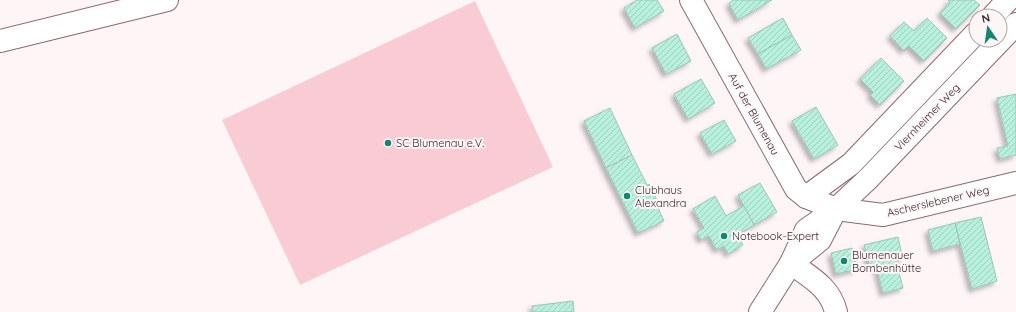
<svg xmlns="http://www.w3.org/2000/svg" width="1016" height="312" font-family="Quicksand,sans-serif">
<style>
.green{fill:#f9cbd4}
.building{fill:url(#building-hatch);stroke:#9bc5b6;filter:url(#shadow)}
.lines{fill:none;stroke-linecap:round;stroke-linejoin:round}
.minor-casing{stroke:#8d676f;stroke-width:24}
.minor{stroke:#fff;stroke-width:22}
.poi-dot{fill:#0b8a6e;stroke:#fef5f7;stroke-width:1.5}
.labels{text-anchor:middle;stroke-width:4;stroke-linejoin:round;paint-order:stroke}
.street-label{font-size:11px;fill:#36262a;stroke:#fef5f7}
.poi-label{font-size:11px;fill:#36262a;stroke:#fef5f7;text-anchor:start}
</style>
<defs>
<pattern id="building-hatch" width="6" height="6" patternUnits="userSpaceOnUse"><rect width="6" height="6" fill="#b7f1dd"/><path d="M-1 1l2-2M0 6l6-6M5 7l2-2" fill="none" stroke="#9ecebe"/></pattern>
<filter id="shadow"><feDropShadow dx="-3.5" dy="3.5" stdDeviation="2" flood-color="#0004"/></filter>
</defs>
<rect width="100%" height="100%" fill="#fef5f7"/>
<path class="green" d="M 475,1 L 553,167 L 300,285 L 222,120 Z"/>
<g class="building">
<path d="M 637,0 L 657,0 L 664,11 L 635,28 L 624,8 Z"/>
<path d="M 733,0 L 772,0 L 738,20 L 729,4 Z"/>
<path d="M 948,0 L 974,0 L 980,5 L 956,29 L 940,13 L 950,2 Z"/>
<path d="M 783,18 L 792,35 L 758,54 L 748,38 Z"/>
<path d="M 927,18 L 947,38 L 924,61 L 909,46 L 904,51 L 890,36 L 904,22 L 914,31 Z"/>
<path d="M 677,34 L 691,61 L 666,74 L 652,48 Z"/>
<path d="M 792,35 L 801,50 L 766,69 L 758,54 Z"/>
<path d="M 881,58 L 904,81 L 880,105 L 870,95 L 873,92 L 860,79 Z"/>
<path d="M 701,79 L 715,103 L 688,119 L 674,94 Z"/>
<path d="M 1016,94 L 1016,155 L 1000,159 L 997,148 L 1008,146 L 997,98 Z"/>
<path d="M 816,107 L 838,145 L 814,159 L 792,121 Z"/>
<path d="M 610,108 L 632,155 L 606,168 L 584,121 Z"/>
<path d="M 724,120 L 736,141 L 712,154 L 700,133 Z"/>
<path d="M 632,155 L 647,185 L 649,184 L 660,207 L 658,208 L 664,221 L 638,233 L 606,168 Z"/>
<path d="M 760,183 L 777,212 L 754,225 L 738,195 Z"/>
<path d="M 715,196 L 726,216 L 744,206 L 754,225 L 737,235 L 743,245 L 728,254 L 724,246 L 717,250 L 709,236 L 701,240 L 697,232 L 704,228 L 693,209 Z"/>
<path d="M 981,217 L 997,281 L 972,289 L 955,223 Z"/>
<path d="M 955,223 L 960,244 L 933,251 L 928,230 Z"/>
<path d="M 898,237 L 903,259 L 896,261 L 903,288 L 883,293 L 876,265 L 870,267 L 864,245 Z"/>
<path d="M 852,248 L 857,269 L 836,274 L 831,253 Z"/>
<path d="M 573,301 L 574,312 L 533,312 L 532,306 Z"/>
</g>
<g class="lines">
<g class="minor-casing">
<g id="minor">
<path d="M 691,0 L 796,189 L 806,197 L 836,209 L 883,215 L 1016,183"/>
<path d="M 993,16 L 1008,0"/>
<path d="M 0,41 L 167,0"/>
<path d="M 806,197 L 851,164 L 976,33"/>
<path d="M 794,261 L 820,240 L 835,211"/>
<path d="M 791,263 C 811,278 830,287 836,312"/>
<path d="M 760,312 L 791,263 L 806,230 L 836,209 L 868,179 L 1016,24"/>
</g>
</g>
<use href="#minor" class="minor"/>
</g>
<g class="poi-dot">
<circle cx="388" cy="143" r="4"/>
<circle cx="627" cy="196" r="4"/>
<circle cx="724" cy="236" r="4"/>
<circle cx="844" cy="261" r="4"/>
</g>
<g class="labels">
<g class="street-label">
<text transform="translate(754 114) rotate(61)" y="4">Auf der Blumenau</text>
<text transform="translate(927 117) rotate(-46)" y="4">Viernheimer Weg</text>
<text transform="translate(938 201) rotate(-13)" y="4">Ascherslebener Weg</text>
</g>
<g class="poi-label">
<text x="396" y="147">SC Blumenau e.V.</text>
<text x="635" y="194">Clubhaus<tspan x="635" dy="13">Alexandra</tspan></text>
<text x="732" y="240">Notebook-Expert</text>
<text x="852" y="259">Blumenauer<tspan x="852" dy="13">Bombenhütte</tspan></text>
</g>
</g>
<g transform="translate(988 28) rotate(347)"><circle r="19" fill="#fef5f7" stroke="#aea2a5"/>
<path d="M0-3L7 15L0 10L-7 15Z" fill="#0b8a6e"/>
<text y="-6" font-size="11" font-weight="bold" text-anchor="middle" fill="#36262a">N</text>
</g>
</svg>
